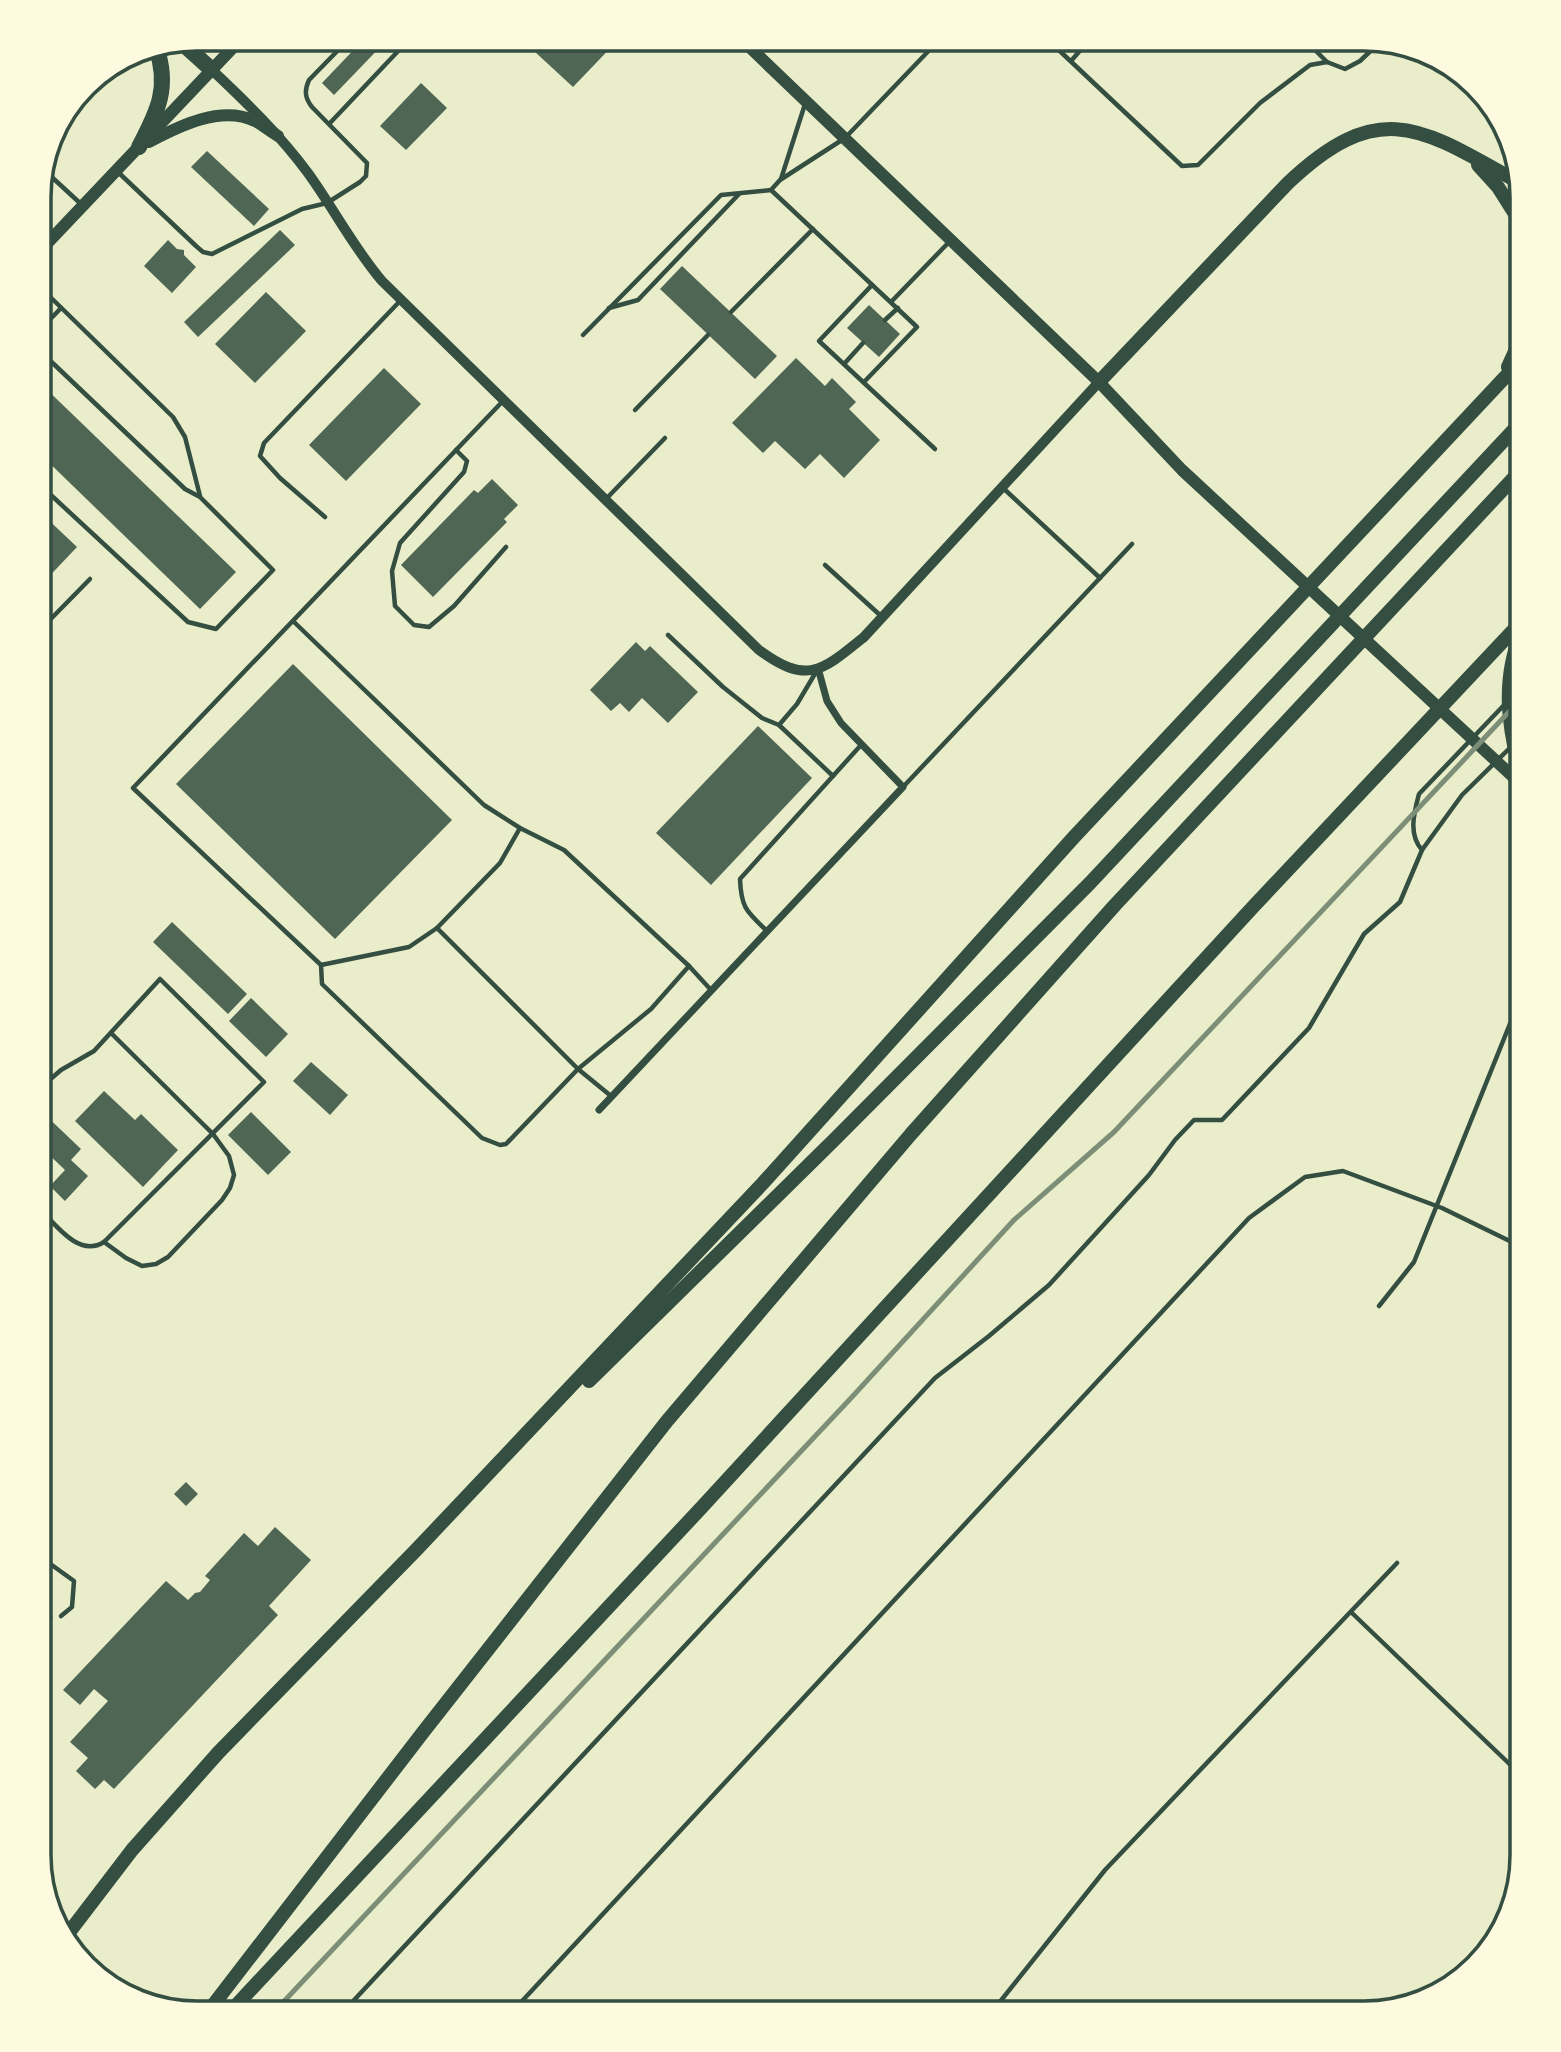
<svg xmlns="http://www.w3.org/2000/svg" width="1561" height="2052" font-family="'Varela Round',sans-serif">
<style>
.building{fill:#4f6655}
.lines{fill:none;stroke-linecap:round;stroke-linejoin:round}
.service{stroke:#344e41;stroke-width:4.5}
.minor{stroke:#344e41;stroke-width:7}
.tertiary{stroke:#344e41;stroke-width:10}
.secondary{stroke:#344e41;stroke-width:12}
.trunk{stroke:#344e41;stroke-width:14}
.motorway{stroke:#344e41;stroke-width:16}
.rail{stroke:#7c8e77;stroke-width:5}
.rim{fill:none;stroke:#344e41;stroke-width:3.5}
</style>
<rect width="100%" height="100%" fill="#e9edc9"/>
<g class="building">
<path d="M 364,39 L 387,40 L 334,95 L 322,83 Z"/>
<path d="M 521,39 L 619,39 L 573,87 Z"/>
<path d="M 421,83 L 447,108 L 406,150 L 380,126 Z"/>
<path d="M 207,151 L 269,209 L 254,226 L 191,167 Z"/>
<path d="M 280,230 L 295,245 L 198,337 L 184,322 Z"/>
<path d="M 168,240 L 177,249 L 184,250 L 184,255 L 196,267 L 172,293 L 144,266 Z"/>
<path d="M 682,266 L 777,356 L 755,379 L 660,289 Z"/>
<path d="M 266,292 L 306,331 L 255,383 L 215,344 Z"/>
<path d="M 869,305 L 900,334 L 879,357 L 847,328 Z"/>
<path d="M 796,358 L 825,386 L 832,378 L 856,402 L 849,409 L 880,440 L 844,478 L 820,454 L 805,469 L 775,441 L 763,453 L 732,423 Z"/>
<path d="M 384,368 L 421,404 L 346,481 L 309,445 Z"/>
<path d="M 39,382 L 236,572 L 200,609 L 39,453 Z"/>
<path d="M 492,479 L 518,505 L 504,519 L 507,522 L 433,597 L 401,565 L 474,490 L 478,493 Z"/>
<path d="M 39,511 L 77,547 L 39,587 Z"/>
<path d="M 636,642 L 645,651 L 650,646 L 698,692 L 668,723 L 642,698 L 629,712 L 620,703 L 611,711 L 590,690 Z"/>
<path d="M 293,664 L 452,820 L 335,939 L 176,784 Z"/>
<path d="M 758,726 L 812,778 L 711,885 L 656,833 Z"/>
<path d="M 172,922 L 247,994 L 228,1014 L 153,942 Z"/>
<path d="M 251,998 L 288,1034 L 266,1057 L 229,1021 Z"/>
<path d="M 311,1062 L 348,1095 L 330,1115 L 293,1081 Z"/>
<path d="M 104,1091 L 135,1120 L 141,1114 L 178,1150 L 143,1187 L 75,1121 Z"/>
<path d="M 39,1109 L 81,1149 L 71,1160 L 88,1176 L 65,1201 L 50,1186 L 65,1170 L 39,1145 Z"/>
<path d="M 251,1112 L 291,1152 L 268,1175 L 228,1135 Z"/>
<path d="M 186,1482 L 198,1494 L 186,1506 L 174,1494 Z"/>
<path d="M 275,1527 L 311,1560 L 269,1606 L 278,1615 L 114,1789 L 104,1780 L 95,1789 L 76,1771 L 88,1758 L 70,1742 L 108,1701 L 94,1689 L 80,1705 L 63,1690 L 166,1581 L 188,1600 L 195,1593 L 200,1592 L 210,1580 L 205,1576 L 244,1533 L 258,1546 Z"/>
<path d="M 44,1597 L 50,1602 L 49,1604 L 52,1608 L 49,1613 L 53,1617 L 42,1629 L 39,1626 L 39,1603 Z"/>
</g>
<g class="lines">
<g class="service">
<path d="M 1047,39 L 1182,166 L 1198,165 L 1260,103 L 1310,65 L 1327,62 L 1345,69 L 1360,61 L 1381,41"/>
<path d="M 1304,39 L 1327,62"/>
<path d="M 1071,61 L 1090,39"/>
<path d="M 115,66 L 118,62"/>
<path d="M 330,123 L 401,48 L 404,39"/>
<path d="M 43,169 L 81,204"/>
<path d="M 119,173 L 196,246 L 203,252 L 212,254 L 302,209 L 327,203 L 360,182 L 366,176 L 367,163 L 312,107 C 305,98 304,91 309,80 L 349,39"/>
<path d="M 781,179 L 805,104"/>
<path d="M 872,285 L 819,341 L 935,449"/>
<path d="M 39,286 L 173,417 L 185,437 L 200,496"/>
<path d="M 891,302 L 950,241"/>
<path d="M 609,308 L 638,300 L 739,194"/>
<path d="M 731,312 L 813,229"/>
<path d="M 885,320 L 898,308"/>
<path d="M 39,331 L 61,308"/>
<path d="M 583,335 L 721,195 L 771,190"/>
<path d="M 844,364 L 863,343"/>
<path d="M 864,382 L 917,327 L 771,190 L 780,180 L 845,138 L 940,39"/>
<path d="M 635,410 L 708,335"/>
<path d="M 456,450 L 467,461 L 464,472 L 400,543 L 392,571 L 395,606 L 414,625 L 429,627 L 454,606 L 506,547"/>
<path d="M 39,484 L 188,622 L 216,629 L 273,570 L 200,497 L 185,489 L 39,350"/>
<path d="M 1003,488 L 1100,578"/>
<path d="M 606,499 L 665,438"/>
<path d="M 325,517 L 280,478 L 260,456 L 264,443 L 400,301"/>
<path d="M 825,565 L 881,616"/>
<path d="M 293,621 L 484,805 L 520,828 L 564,850 L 689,966 L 651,1009 L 578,1069 L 506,1144 L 500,1145 L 482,1138 L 322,984 L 321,965 L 133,788 C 256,659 379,530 502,402"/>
<path d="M 39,631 L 90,579"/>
<path d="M 668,635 L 723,687 L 762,718 L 779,725 L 833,776"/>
<path d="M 1513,695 L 1522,685"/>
<path d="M 779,725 L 797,704 L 816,672"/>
<path d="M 903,787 L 1132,544"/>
<path d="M 1422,850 C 1408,834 1414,813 1419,794 L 1505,704"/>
<path d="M 437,928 L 578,1069 L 611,1096"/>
<path d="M 766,930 C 746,911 741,907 740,879 L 861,745"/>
<path d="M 321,965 L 409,947 L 437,928 L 500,863 L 520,828"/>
<path d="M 689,966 L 711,990"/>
<path d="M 39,1208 C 56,1225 79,1258 104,1242 L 264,1082 L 160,979 L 94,1051 L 61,1070 L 39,1089"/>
<path d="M 104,1242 L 126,1258 L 142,1266 L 156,1264 L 168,1257 L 222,1200 L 230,1188 L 234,1175 L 229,1156 L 213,1134 L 111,1033"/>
<path d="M 1379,1306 L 1414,1262 L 1522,994"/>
<path d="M 39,1574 L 49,1563 L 74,1581 L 72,1607 L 61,1616"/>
<path d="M 1352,1613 L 1522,1776"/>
<path d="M 342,2013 L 935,1378 L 989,1336 L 1049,1285 L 1149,1175 L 1175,1140 L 1194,1120 L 1222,1120 L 1309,1028 L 1364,934 L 1400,902 L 1422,850 L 1462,795 L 1522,736"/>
<path d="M 511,2013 L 1249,1218 L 1305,1177 L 1343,1171 L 1442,1208 L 1522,1247"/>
<path d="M 991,2013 L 1105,1870 L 1397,1563"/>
</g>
<path class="minor" d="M 599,1110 L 903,787 L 841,723 L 827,701 L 818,668"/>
<path class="tertiary" d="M 212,70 C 246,102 280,135 308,173 C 334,209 353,247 382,281 L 759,650 C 807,685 821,672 864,637 L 1099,382"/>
<g class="secondary">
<path d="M 741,39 L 1099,382 L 1182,470 L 1522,785"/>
<path d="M 149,142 C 179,126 221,105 255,121 C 263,125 271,132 278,136"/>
<path d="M 39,252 L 241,39"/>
</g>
<g class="trunk">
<path d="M 1478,165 L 1498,187 L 1522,225"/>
<path d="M 1508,367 L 1522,336"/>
<path d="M 1099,382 L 1288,183 C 1380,96 1422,128 1518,182"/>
<path d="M 1522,778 C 1508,728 1501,680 1522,631"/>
<path d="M 589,1381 L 834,1140 L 1090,883 L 1522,421"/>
<path d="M 64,1939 L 132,1850 L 218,1753 L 417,1549 L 763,1183 L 1074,837 L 1522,359"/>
<path d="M 207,2013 L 424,1731 L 667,1421 L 911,1134 L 1115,905 L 1522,469"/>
<path d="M 229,2013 L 702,1507 L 1252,908 L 1522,621"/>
</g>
<g class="motorway">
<path d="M 181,42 L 212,70"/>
<path d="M 139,147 C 158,111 170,87 156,47"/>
</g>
<path class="rail" d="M 273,2013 L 852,1397 L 1014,1220 L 1114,1132 L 1522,698"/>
</g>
<path d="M0 0H1561V2052H0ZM197 51H1364A146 146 0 0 1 1510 197V1855A146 146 0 0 1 1364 2001H197A146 146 0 0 1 51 1855V197A146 146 0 0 1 197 51Z" fill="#fefae0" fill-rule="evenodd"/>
<path class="rim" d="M197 51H1364A146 146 0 0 1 1510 197V1855A146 146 0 0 1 1364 2001H197A146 146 0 0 1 51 1855V197A146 146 0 0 1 197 51Z"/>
</svg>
